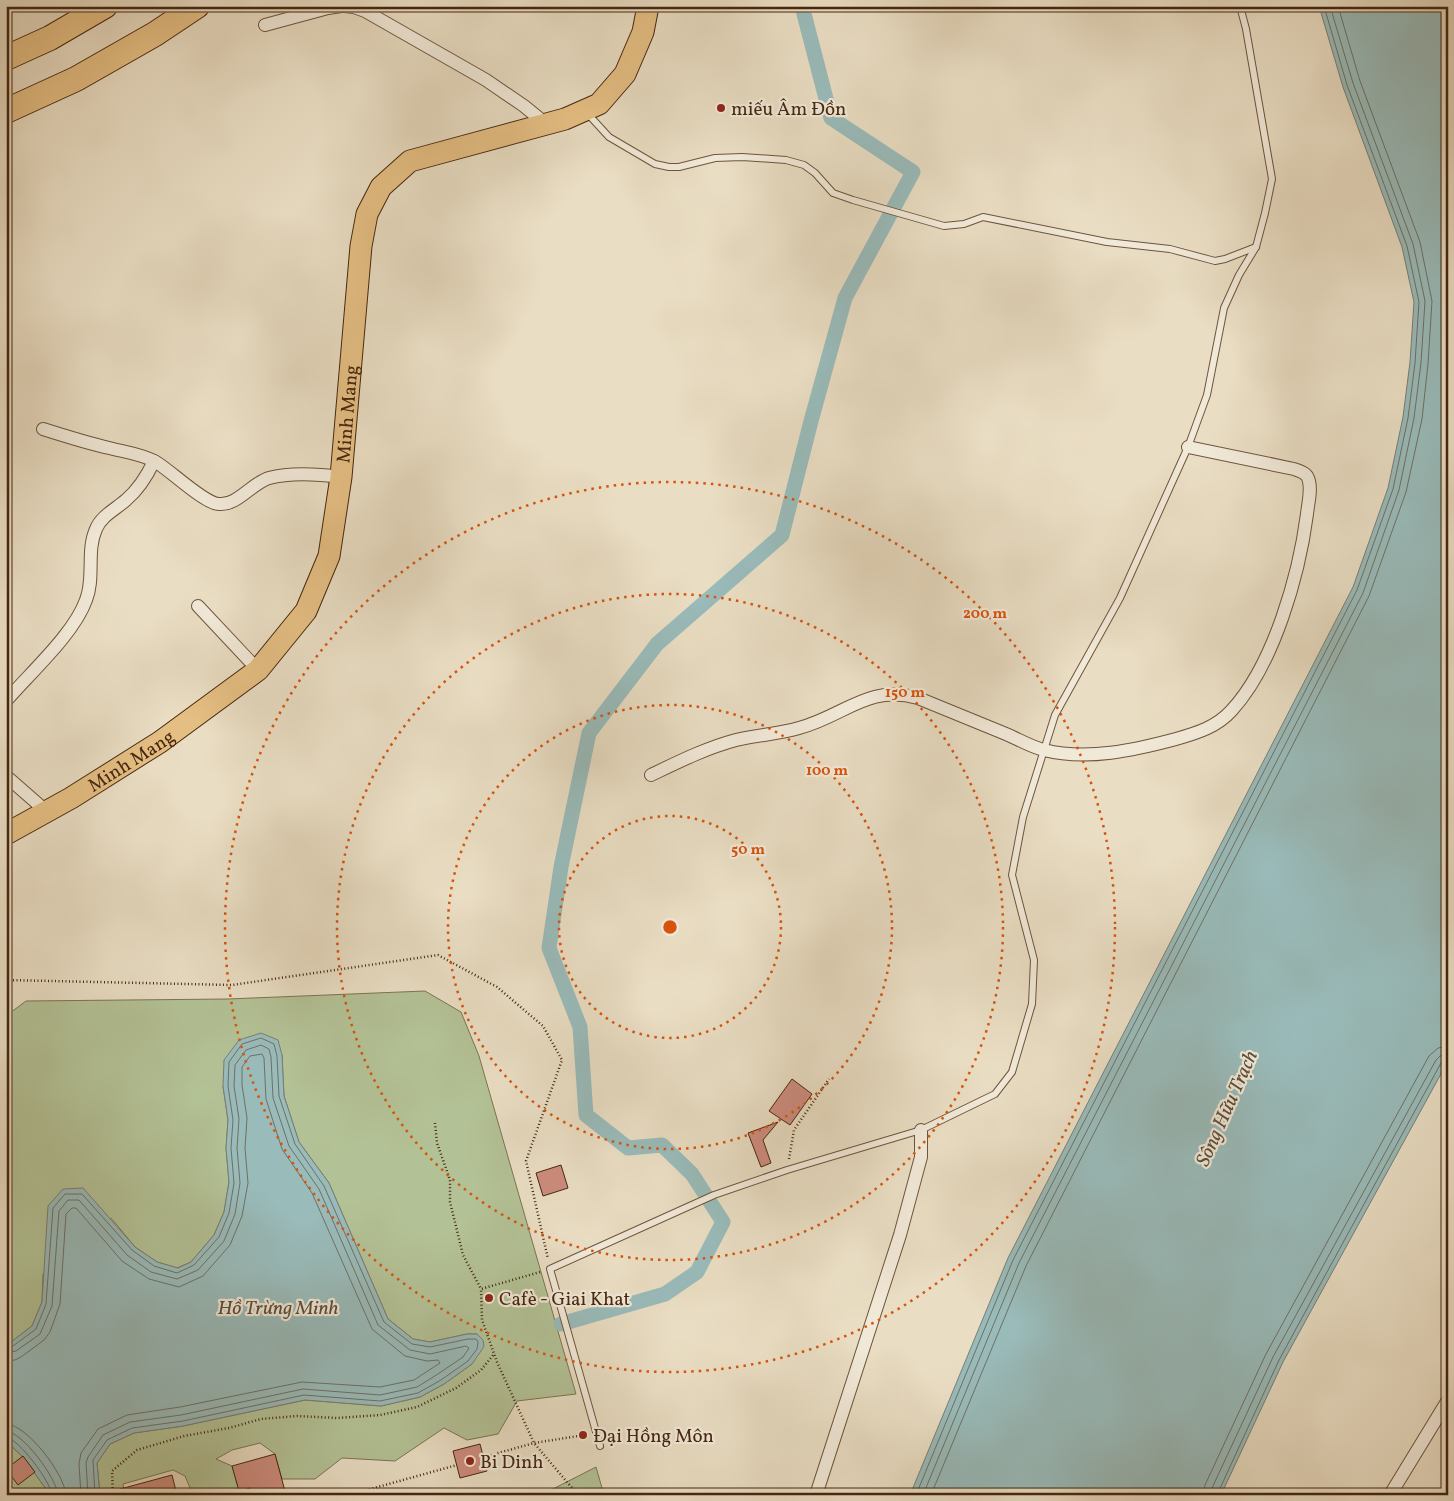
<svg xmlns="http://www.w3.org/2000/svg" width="1454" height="1501" font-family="Vollkorn,serif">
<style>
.green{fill:#b3c296;stroke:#7c7452}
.water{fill:#99bbba;stroke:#777f76}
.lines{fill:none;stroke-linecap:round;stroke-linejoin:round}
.shore{stroke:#6f7064;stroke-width:1}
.canal{stroke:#99bbba;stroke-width:15}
.building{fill:#cd8c7e;stroke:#45260f}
.service-casing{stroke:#6e543c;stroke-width:8}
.minor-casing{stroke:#6e543c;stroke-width:14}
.trunk-casing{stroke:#45260f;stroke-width:23}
.motorway-casing{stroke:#45260f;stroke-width:26}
.path{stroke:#45260f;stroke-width:2.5;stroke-dasharray:1 2.5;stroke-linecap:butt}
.service{stroke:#f1e9d8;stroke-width:6}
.minor{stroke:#f1e9d8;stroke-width:12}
.trunk{stroke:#e4be82;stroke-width:21}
.motorway{stroke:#e4be82;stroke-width:24}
.ring{fill:none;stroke:#d8540c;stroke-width:2.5;stroke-dasharray:2.5 5}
.poi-dot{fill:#8f2418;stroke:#f1e9d8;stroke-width:2}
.labels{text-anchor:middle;stroke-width:4.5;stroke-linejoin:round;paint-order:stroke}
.poi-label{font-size:19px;fill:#45260f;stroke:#f1e9d8;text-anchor:start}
.street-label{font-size:19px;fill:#45260f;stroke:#f1e9d8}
.water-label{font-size:20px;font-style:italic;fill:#5a4b3a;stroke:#f1e9d8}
.centre{fill:#d8540c;stroke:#f1e9d8;stroke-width:2.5}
.ring-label{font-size:15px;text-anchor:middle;font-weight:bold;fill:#d8540c;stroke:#f1e9d8;stroke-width:4.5;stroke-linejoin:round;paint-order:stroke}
</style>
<rect width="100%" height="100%" fill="#e9ddc3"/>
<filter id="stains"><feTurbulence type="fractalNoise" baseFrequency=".004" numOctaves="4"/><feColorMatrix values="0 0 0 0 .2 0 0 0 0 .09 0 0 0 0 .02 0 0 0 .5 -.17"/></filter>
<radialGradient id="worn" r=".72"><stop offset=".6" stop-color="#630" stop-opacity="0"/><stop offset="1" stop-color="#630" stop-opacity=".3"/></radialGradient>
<g class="green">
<path d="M 425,991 L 461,1012 L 479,1056 L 576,1394 L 517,1401 L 498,1434 L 467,1440 L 444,1428 L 395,1461 L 342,1458 L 315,1479 L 282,1479 L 275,1454 L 260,1443 L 232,1450 L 216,1459 L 232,1466 L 239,1491 L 224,1495 L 193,1495 L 185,1476 L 173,1470 L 123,1484 L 125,1495 L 100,1495 L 97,1463 L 110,1444 L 134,1433 L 183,1426 L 305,1400 L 381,1406 L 420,1397 L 444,1384 L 472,1364 L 477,1334 L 467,1334 L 430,1342 L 413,1339 L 388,1319 L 329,1183 L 299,1142 L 284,1096 L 282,1055 L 223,1086 L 228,1120 L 226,1148 L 229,1182 L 224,1212 L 214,1235 L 191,1262 L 177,1268 L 157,1262 L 135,1247 L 111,1218 L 43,1274 L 42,1302 L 32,1326 L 11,1342 L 6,1342 L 6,1016 L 26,1001 L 228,999 Z"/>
<path d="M 6,1441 L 23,1457 L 46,1489 L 48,1495 L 6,1495 Z"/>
<path d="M 596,1467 L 604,1495 L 543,1495 L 549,1491 Z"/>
</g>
<g class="water">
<path d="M 1319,6 L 1448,6 L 1448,1061 L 1283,1362 L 1221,1495 L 910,1495 L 1008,1258 L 1353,587 L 1388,488 L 1403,417 L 1410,362 L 1414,302 L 1402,247 L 1343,87 Z"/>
<path d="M 261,1033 L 278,1040 L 282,1055 L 284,1096 L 299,1142 L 329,1183 L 388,1319 L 413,1339 L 430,1342 L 467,1334 L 477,1334 L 483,1340 L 484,1346 L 481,1351 L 472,1364 L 444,1384 L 420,1397 L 381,1406 L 305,1400 L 183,1426 L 134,1433 L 110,1444 L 97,1463 L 100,1495 L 48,1495 L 46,1489 L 23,1457 L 6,1441 L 6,1342 L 11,1342 L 32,1326 L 42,1302 L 48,1206 L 63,1189 L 83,1188 L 135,1247 L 157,1262 L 178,1268 L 191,1262 L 214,1235 L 224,1212 L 229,1182 L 226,1148 L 228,1120 L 223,1086 L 224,1060 L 239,1040 Z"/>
</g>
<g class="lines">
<g class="shore">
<path d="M 6,1347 L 13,1346 L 36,1329 L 46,1304 L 53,1208 L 65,1194 L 82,1194 L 132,1250 L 154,1266 L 177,1273 L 194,1265 L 219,1237 L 229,1213 L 234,1183 L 231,1148 L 233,1120 L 228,1086 L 229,1062 L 242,1044 L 261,1038 L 274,1044 L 277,1056 L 279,1096 L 295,1144 L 324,1186 L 384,1322 L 412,1344 L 430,1347 L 468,1339 L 476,1339 L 478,1342 L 477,1349 L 468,1361 L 441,1380 L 418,1393 L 380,1401 L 304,1395 L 183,1421 L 132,1428 L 107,1440 L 93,1460 L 95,1495"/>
<path d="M 6,1353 L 16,1351 L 40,1334 L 52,1306 L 59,1211 L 68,1200 L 79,1200 L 127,1255 L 151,1272 L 177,1279 L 198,1270 L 224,1241 L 235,1214 L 240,1183 L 237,1148 L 239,1119 L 234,1086 L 235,1065 L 246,1050 L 261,1045 L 269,1049 L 271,1057 L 273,1098 L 289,1146 L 319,1189 L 378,1325 L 410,1350 L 430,1354 L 466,1346 L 469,1348 L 463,1357 L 438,1374 L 417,1387 L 380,1395 L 303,1389 L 181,1415 L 130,1422 L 103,1435 L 88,1457 L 86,1463 L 88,1495"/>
<path d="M 6,1361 L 15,1360 L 21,1357 L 44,1340 L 50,1332 L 60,1304 L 66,1214 L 72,1208 L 76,1208 L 122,1261 L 149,1279 L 179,1287 L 203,1276 L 230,1245 L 242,1216 L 248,1183 L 245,1148 L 247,1118 L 242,1085 L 242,1067 L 250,1056 L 262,1054 L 264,1058 L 266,1099 L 282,1149 L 312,1193 L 372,1329 L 405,1356 L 427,1361 L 438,1360 L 440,1363 L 414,1380 L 380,1387 L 302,1382 L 180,1407 L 127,1415 L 98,1429 L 81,1453 L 79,1464 L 81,1495"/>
<path d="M 6,1424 C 27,1424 65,1475 66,1495"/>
<path d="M 6,1431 C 23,1432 57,1479 58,1495"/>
<path d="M 6,1437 C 19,1439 51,1482 52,1495"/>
<path d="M 916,1495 L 1013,1260 L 1357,590 L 1393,489 L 1408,418 L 1415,363 L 1419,302 L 1407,246 L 1347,85 L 1324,6"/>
<path d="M 923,1495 L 1019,1263 L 1363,593 L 1399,490 L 1414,418 L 1421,363 L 1425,301 L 1413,244 L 1353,83 L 1330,6"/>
<path d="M 931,1495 L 1026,1266 L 1369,596 L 1406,492 L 1422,419 L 1428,364 L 1432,301 L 1420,242 L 1360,81 L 1338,6"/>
<path d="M 1203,1495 L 1205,1485 L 1266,1354 L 1429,1056 L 1438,1048 L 1448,1046"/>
<path d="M 1211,1495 L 1212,1488 L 1273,1357 L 1436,1060 L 1440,1056 L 1448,1054"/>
<path d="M 1217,1495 L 1279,1360 L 1441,1063 L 1448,1060"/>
</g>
<path class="canal" d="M 561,1324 L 665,1294 L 697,1272 L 723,1222 L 692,1174 L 662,1145 L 628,1148 L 586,1115 L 580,1027 L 549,948 L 561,867 L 589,733 L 657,644 L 782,535 L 811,421 L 845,298 L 913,172 L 831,118 L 802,6"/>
</g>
<g class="building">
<path d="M 792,1079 L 812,1094 L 790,1125 L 769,1111 Z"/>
<path d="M 778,1122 L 763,1140 L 771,1163 L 761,1167 L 748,1133 Z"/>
<path d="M 561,1165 L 568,1188 L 543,1196 L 536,1173 Z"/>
<path d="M 480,1444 L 487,1471 L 460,1478 L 453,1451 Z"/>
<path d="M 275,1454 L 286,1495 L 251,1495 L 250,1488 L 239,1491 L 232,1466 Z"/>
<path d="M 23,1456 L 35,1472 L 18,1485 L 6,1469 Z"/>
<path d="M 172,1475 L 177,1495 L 114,1495 L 113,1491 Z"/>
</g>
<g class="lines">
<g class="service-casing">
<g id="service">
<path d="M 587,113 L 609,137 L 655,164 L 669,167 L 679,167 L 715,158 L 742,157 L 786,160 L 804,165 L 815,173 L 833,193 L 853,200 L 944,226 L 964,224 L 983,217 L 1107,242 L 1170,249 L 1215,261 L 1225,259 L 1256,247"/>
<path d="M 600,1446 L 550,1269 L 714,1195 L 787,1170 L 921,1130 L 995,1094 L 1012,1072 L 1032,1004 L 1034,960 L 1012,875 L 1023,817 L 1055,715 L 1120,598 L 1188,447 L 1207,395 L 1224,308 L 1239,275 L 1256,247 L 1265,213 L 1272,179 L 1246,29 L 1240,6"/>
</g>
</g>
<g class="minor-casing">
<g id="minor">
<path d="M 345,6 L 354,7 L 365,11 L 486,80 L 524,106 L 546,124"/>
<path d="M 265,25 L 328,8 L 341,6"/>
<path d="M 43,429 C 65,436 87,443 109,448 C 125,452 142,454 156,462 C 171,471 205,504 219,504 C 237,506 252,483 269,478 C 291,472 318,474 341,477"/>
<path d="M 198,606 L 258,670"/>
<path d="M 6,701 C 30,673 74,634 86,600 C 95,578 86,551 96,529 C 101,516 116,509 126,500 C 139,489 147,476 154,461"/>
<path d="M 651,775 C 678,762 706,748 736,740 C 757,735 779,734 799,728 C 845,716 867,684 918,698 C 947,710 976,722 1006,734 C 1018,739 1031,747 1044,750 C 1087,761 1135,750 1176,739 C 1197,733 1217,727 1232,710 C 1274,664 1299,575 1307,514 C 1308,503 1313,486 1307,476 C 1304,472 1299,471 1294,469 L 1188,447"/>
<path d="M 6,776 L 46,811"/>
<path d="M 816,1495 L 900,1235 L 921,1157 L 921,1130"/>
<path d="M 1390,1495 L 1448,1400"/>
</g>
</g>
<g class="trunk-casing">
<g id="trunk">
<path id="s1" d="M 6,834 L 71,798 L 160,742 L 258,670 L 306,611 L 329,556 L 341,477 L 361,246 L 367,214 L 381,187 L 410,161 L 565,119 L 599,104 L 625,74 L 643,32 L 648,6"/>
</g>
</g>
<g class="motorway-casing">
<g id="motorway">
<path d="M 6,58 L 50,38 L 105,6"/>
<path d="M 6,111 L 76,79 L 155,34 L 197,6"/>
</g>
</g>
<g class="path">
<path d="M 6,980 L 232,985 L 438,955 L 497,987 L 543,1026 L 562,1060 L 526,1161 L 548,1259"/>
<path d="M 435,1123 L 437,1143 L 450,1180 L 450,1202 L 463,1255 L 481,1289"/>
<path d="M 789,1159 L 794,1130 L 829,1079"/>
<path d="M 540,1272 L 481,1289 L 482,1320 L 497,1362 L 534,1443 L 578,1495"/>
<path d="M 484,1457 L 534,1443 L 578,1436"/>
<path d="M 7,1481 L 15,1495"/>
<path d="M 113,1495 L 112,1471 L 137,1450 L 184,1436 L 229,1428 L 261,1419 L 297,1416 L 337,1418 L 380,1415 L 417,1407 L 456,1388 L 481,1370 L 494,1354"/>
<path d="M 349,1495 L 457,1465"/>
</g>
<use href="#service" class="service"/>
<use href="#minor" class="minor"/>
<use href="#trunk" class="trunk"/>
<use href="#motorway" class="motorway"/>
</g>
<g class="ring">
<circle cx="670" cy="927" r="111"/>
<circle cx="670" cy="927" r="222"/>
<circle cx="670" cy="927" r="333"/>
<circle cx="670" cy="927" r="445"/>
</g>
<g class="poi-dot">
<circle cx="721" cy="108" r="5"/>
<circle cx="489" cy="1298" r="5"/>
<circle cx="583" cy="1435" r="5"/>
<circle cx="470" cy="1461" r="5"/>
</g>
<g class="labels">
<g class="poi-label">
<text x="731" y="115">miếu Âm Đồn</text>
<text x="499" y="1305">Cafè - Giai Khat</text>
<text x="593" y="1442">Đại Hồng Môn</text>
<text x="480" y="1468">Bi Dinh</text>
</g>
<g class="street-label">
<text dy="7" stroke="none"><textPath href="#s1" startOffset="580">Minh Mang</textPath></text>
<text dy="7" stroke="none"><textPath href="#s1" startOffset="145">Minh Mang</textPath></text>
</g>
<g class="water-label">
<text transform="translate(1226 1108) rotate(-66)" y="7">Sông Hữu Trạch</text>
<text x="278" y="1314">Hồ Trừng Minh</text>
</g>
</g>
<circle cx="670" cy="927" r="8" class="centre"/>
<g class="ring-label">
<text x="985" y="618">200 m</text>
<text x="905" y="697">150 m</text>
<text x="827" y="775">100 m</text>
<text x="748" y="854">50 m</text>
</g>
<rect width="1454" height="1501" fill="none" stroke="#e9ddc3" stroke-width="25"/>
<rect x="8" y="8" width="1439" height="1486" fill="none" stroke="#45260f" stroke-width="2.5"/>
<rect x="12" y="12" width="1429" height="1476" fill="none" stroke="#45260f"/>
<rect width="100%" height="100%" filter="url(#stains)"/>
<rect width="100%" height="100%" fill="url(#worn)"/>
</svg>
